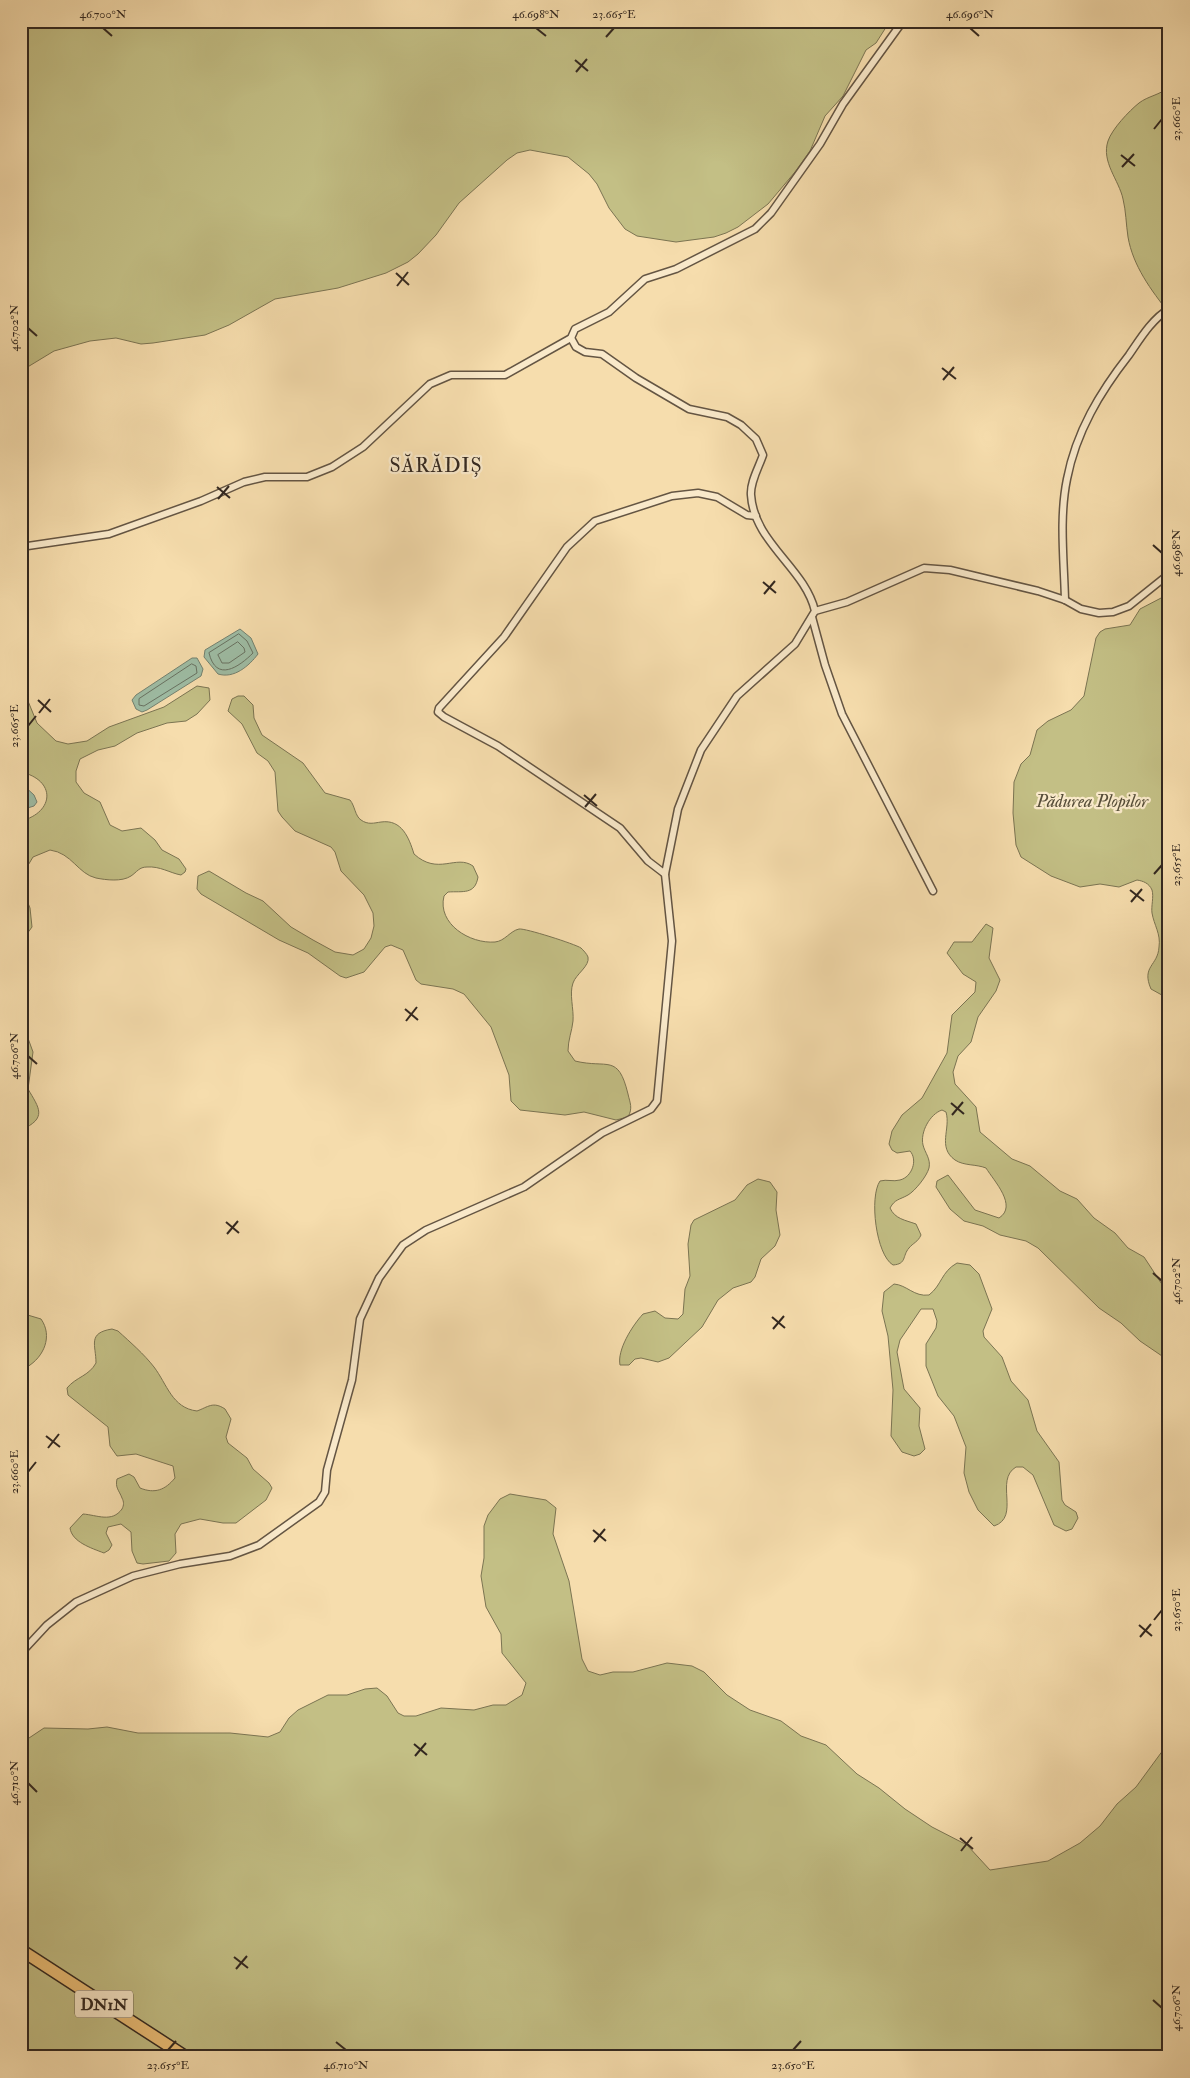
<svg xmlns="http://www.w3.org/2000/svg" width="1190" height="2078" font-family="'IM FELL Double Pica',serif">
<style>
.green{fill:#c3bf85;stroke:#7b7452}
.water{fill:#9ebda5;stroke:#738170}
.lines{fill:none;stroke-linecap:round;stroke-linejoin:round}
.shore{stroke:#687262;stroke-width:1}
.minor-casing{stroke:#645543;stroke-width:9}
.trunk-casing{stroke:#332820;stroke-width:14}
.minor{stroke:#f9e9ca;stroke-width:6}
.trunk{stroke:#ebbe76;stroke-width:11}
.ticks{fill:none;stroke:#332820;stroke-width:2}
.labels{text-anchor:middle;stroke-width:4.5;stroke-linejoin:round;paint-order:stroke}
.shield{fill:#f9e9ca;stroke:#6e6253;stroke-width:1}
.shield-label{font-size:16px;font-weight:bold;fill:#332820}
.park-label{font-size:18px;font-style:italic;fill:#574e39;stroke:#f9e9ca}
.quarter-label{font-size:20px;letter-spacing:1px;fill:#332820;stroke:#f9e9ca}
.neatline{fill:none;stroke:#332820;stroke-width:2}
.ticks-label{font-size:12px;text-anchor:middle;fill:#332820}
</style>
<rect width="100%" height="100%" fill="#f6ddad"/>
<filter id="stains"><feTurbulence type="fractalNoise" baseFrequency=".004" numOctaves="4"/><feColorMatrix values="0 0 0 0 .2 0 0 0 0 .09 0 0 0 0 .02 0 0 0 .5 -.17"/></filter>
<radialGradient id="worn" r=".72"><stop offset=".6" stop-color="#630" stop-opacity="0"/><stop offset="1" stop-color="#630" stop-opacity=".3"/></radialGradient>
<g class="green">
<path d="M 21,21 L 890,21 L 876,43 L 866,50 L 843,96 L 825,116 L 810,151 L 795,172 L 768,204 L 738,227 L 726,233 L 714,237 L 676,242 L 637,236 L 625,229 L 609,208 L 597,184 L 589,174 L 568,157 L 530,150 L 517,153 L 507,160 L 459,203 L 436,235 L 418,254 L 408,262 L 386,273 L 338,288 L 275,299 L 229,325 L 205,335 L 153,343 L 141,344 L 116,338 L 90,341 L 54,351 L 21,371 Z"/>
<path d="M 1169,87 L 1169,313 C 1151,290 1133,266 1128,237 C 1126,224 1126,211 1123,199 C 1119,180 1101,162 1108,141 C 1112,129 1129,111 1139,103 C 1148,96 1160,95 1169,87 Z"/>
<path d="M 1169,589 L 1169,999 L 1151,989 C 1141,966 1158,966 1159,947 C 1161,934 1154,925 1152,913 C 1151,906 1154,897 1152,890 C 1149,883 1143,881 1137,880 L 1119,887 L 1100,884 L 1080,887 L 1051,876 L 1021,857 L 1016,845 L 1013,813 L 1014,782 L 1021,764 L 1030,755 L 1037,730 L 1048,721 L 1071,710 L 1084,696 L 1096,638 L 1100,632 L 1105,629 L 1130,625 L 1140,609 L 1163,597 Z"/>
<path d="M 21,684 L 37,723 L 56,741 L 68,744 L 87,741 L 109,727 L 164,707 L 197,686 L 209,688 L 210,700 L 197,714 L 186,721 L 167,723 L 137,733 L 115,746 L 98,750 L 80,759 L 76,771 L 76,782 L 84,793 L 100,802 L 110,825 L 122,831 L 141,828 L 155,840 L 162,850 L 179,859 L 186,869 L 185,872 L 181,875 C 170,873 160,866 147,867 C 139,867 137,872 131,876 C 122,882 106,880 96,878 C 78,874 72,853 50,850 L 33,857 L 21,877 L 21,821 C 55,812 56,780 21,772 Z"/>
<path d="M 238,696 L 244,696 L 253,705 L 254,718 L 262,735 L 303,763 L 325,793 L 350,800 C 355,806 355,816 361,820 C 368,825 374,823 381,822 C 402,819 409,838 414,854 C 438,876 456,854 473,866 L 478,877 C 475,895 463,891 448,892 L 444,896 C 437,924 470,944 495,942 C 505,941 510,931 519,929 C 525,928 575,944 581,948 C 583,950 587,954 588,957 C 590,966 576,974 573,983 C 569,994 574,1009 573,1021 C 572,1031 568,1040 568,1051 L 575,1061 C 608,1069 618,1053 628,1094 C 630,1103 633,1108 628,1117 L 616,1120 L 584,1112 L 565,1115 L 520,1110 L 511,1101 L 509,1075 L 491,1027 L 464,994 L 453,989 L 421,984 L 416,980 L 403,950 L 391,945 L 385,947 L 364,972 L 346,978 L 340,976 L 308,953 L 279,940 L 201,894 L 197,889 L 198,876 L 209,871 L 246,893 L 263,901 L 291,927 L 313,940 L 335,952 L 353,955 L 364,949 L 371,938 L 374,926 L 373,913 L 364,895 L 341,871 L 335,852 L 331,847 L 295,831 L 282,817 L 278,811 L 275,772 L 268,761 L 257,753 L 242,724 L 228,711 L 232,699 Z"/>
<path d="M 21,886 L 30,908 L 32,927 L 21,942 Z"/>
<path d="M 986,924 L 993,928 L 989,958 L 1000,980 L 996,991 L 978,1017 L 971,1042 L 958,1056 L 953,1072 L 955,1084 L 976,1107 L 980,1132 L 1012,1159 L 1030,1166 L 1060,1191 L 1077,1199 L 1094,1218 L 1115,1233 L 1128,1248 L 1144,1257 L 1169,1295 L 1169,1366 L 1162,1356 L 1140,1341 L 1121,1323 L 1099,1308 L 1038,1248 L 1026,1241 L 1000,1235 L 983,1226 L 964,1221 L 950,1209 L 936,1187 L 937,1181 L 948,1175 L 975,1210 L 999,1218 C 1018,1206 994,1181 986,1168 C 976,1164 964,1166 955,1160 C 937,1147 951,1129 946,1112 L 942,1110 C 930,1114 920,1132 923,1145 C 925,1153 931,1159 929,1168 C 927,1176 915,1191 908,1195 C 899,1200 895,1199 890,1208 C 895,1219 905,1220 916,1224 L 921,1235 C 918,1242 913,1243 909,1248 C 902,1256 907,1264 893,1265 C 876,1255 869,1197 880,1181 C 887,1179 893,1182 900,1180 C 912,1177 918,1160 910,1151 L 897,1153 L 892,1150 L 889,1144 L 892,1131 L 902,1115 L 922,1098 L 947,1053 L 952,1015 L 975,992 L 976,982 L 963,974 L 947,953 L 954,942 L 972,942 Z"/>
<path d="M 21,1019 L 33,1052 L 28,1089 C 39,1108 48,1118 21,1130 Z"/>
<path d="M 758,1179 L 770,1182 L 777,1192 L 776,1210 L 780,1235 L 775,1246 L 761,1259 L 755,1277 L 751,1282 L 733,1288 L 718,1300 L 702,1327 L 669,1358 L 658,1362 L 641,1358 L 635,1359 L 629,1365 L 620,1365 C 617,1350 632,1326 643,1314 L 655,1311 L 665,1318 L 678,1319 L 683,1314 L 685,1289 L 690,1276 L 688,1244 L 691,1225 L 694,1220 L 735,1200 L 747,1185 Z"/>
<path d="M 957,1263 L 970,1265 L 979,1274 L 992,1309 L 983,1331 L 984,1337 L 1002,1357 L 1011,1381 L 1028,1400 L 1037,1431 L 1059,1462 L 1062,1500 L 1065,1505 L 1076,1512 L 1078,1518 L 1072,1529 L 1066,1531 L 1054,1525 L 1033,1475 L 1023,1467 L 1016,1467 C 994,1480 1021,1517 994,1526 L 978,1510 L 969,1492 L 964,1473 L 966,1447 L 954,1416 L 938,1396 L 926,1366 L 926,1344 L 936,1328 L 937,1321 L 933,1309 L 921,1309 L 900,1340 L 897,1352 L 904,1389 L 920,1408 L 919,1426 L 925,1449 L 920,1454 L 914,1456 L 902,1452 L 891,1436 L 893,1390 L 888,1336 L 882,1311 L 884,1292 L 894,1284 C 907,1285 914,1297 929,1295 C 942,1285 941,1272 957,1263 Z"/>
<path d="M 21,1313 L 41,1319 C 53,1336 44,1357 27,1367 L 21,1365 Z"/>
<path d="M 112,1329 L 118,1331 C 130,1342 144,1354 154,1367 C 167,1384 172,1408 197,1411 C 208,1407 213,1401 225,1409 L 231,1419 L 226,1437 L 228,1443 L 247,1458 L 253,1469 L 269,1483 L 272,1488 L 266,1500 L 236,1523 L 223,1523 L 200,1519 L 181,1524 L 175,1534 L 176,1553 L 169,1561 L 143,1564 L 137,1563 L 132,1551 L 131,1532 L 121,1524 L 108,1527 L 106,1533 L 112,1545 L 109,1550 L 104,1553 C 91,1548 72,1542 70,1528 L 83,1514 C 97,1515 112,1523 122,1509 C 124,1505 124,1502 122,1498 C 119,1490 115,1488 117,1479 L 129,1474 L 134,1477 L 140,1488 C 155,1494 165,1490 175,1478 L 173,1466 L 136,1454 L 117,1456 L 110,1446 L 108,1427 L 68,1395 L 67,1388 C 76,1377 89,1376 96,1363 C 96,1345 87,1333 112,1329 Z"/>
<path d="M 510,1494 L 546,1500 L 556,1508 L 553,1534 L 569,1581 L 582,1659 L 588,1671 L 600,1675 L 613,1672 L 633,1672 L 667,1663 L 692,1666 L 704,1672 L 727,1695 L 750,1710 L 781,1721 L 801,1736 L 826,1745 L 857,1774 L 879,1788 L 905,1809 L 932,1827 L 967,1845 L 990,1870 L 1048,1861 L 1080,1843 L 1100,1826 L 1117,1804 L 1136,1787 L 1169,1742 L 1169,2057 L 21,2057 L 21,1737 L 29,1738 L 44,1728 L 88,1729 L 107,1727 L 138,1733 L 230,1733 L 268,1737 L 280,1732 L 289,1718 L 298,1710 L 328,1695 L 347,1695 L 365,1689 L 377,1688 L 387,1696 L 398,1713 L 404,1716 L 416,1716 L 441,1708 L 474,1710 L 493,1705 L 506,1705 L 522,1695 L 526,1683 L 502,1653 L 501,1634 L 486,1607 L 481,1576 L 484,1558 L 484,1526 L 488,1515 L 500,1499 Z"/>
</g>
<g class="water">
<path d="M 240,629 L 251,638 L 258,654 C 249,666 234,679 218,674 L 204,657 L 205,650 Z"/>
<path d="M 192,658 L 197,658 L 203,669 L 201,676 L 147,710 L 142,712 L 136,709 L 132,700 L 136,695 Z"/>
<path d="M 21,783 L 34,795 L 37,802 L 34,806 L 21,810 Z"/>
</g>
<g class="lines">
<g class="shore">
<path d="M 239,634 L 247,641 L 253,653 C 239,667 216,683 209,653 Z"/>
<path d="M 238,642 L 244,648 L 245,652 L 229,663 L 222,663 L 218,655 Z"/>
<path d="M 192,664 L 196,666 L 197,673 L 144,706 L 139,705 L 139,699 Z"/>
</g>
<g class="minor-casing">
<g id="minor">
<path d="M 21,547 L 109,534 L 201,501 L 244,482 L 265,477 L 307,477 L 332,467 L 363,447 L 430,384 L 451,375 L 505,375 L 571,338 L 575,329 L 609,312 L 645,279 L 676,269 L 755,229 L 771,213 L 820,144 L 843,104 L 903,21"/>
<path d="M 1065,600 C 1064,560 1059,518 1067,479 C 1076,432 1100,392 1129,355 C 1140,339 1152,319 1169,309"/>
<path d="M 815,611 L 847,602 L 924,568 L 950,570 L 1038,591 L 1065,600 L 1081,609 L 1099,613 L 1113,612 L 1129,606 L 1169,574"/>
<path d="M 812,617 L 825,665 L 842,714 L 933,891"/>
<path d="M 665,874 L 648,861 L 620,828 L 498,746 L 444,717 L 438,712 L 439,708 L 504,637 L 567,547 L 595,521 L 672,496 L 698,493 L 717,497 L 747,515 L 756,516"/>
<path d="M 21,1653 L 47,1625 L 76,1602 L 133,1576 L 180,1564 L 230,1556 L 259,1545 L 319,1502 L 325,1492 L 327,1470 L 352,1380 L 360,1319 L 379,1278 L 403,1245 L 426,1230 L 524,1187 L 602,1133 L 651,1109 L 657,1101 L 672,941 L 665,874 L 678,809 L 701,750 L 737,696 L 795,644 L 815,611 C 805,568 754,543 751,495 C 750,482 759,467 763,455 L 756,439 L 741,425 L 727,417 L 689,409 L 636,378 L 602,354 L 585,352 L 576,347 L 571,338"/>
</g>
</g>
<g class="trunk-casing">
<path id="trunk" d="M 21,1950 L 186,2057"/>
</g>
<use href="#minor" class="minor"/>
<use href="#trunk" class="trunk"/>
</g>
<path class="ticks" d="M 103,28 L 112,36M 536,28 L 546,36M 970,28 L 979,36M 606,37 L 614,28M 575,60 L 588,71M 576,72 L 587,59M 1154,129 L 1162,119M 1121,155 L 1135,166M 1122,167 L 1134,154M 396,273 L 409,285M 397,286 L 408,272M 28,328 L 37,336M 942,368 L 956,379M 943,380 L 954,367M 217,487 L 230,498M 218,499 L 229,486M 1153,545 L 1162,553M 763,582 L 776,593M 764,594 L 775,581M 38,700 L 51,712M 39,713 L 50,699M 28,726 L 36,716M 584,795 L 597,806M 585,807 L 596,794M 1154,874 L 1162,865M 1130,890 L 1144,901M 1131,902 L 1142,889M 405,1009 L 418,1020M 406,1021 L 417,1007M 28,1056 L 37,1064M 951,1103 L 964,1114M 952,1115 L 963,1102M 226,1222 L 239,1233M 227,1234 L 238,1221M 1153,1273 L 1162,1281M 772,1317 L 785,1328M 773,1329 L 784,1316M 46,1436 L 60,1447M 48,1448 L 59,1434M 28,1472 L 36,1462M 593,1530 L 606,1541M 594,1542 L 605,1529M 1154,1620 L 1162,1610M 1139,1625 L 1152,1636M 1140,1637 L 1151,1624M 414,1744 L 427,1755M 415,1756 L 426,1743M 28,1783 L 37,1792M 960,1838 L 973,1849M 961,1851 L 972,1837M 234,1957 L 248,1968M 236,1969 L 247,1956M 1153,2000 L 1162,2008M 336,2042 L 346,2050M 168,2050 L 176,2041M 793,2050 L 801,2041"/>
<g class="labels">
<rect class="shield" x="75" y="1990.5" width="58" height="27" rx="4"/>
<g class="shield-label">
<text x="104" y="2010">DN1N</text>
</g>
<g class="park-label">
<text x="1092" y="807">Pădurea Plopilor</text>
</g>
<g class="quarter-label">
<text x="436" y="472">SĂRĂDIȘ</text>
</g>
</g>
<rect width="1190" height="2078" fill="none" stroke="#f6ddad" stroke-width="55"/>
<rect x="28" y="28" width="1134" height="2022" class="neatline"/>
<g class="ticks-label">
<text x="103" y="18">46.700°N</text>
<text x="536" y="18">46.698°N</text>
<text x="614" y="18">23.665°E</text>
<text x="970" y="18">46.696°N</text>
<text transform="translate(1176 119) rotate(-90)" y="4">23.660°E</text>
<text transform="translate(14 328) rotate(-90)" y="4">46.702°N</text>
<text transform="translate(1176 553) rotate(-90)" y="4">46.698°N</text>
<text transform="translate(14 726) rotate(-90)" y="4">23.665°E</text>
<text transform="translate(1176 865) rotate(-90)" y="4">23.655°E</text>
<text transform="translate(14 1056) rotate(-90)" y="4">46.706°N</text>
<text transform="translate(1176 1281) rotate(-90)" y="4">46.702°N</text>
<text transform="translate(14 1472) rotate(-90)" y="4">23.660°E</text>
<text transform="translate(1176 1610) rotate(-90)" y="4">23.650°E</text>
<text transform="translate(14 1783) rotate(-90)" y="4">46.710°N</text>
<text transform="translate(1176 2008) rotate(-90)" y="4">46.706°N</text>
<text x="168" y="2069">23.655°E</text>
<text x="346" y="2069">46.710°N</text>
<text x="793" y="2069">23.650°E</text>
</g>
<rect width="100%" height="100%" filter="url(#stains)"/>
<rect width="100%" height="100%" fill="url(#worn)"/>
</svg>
